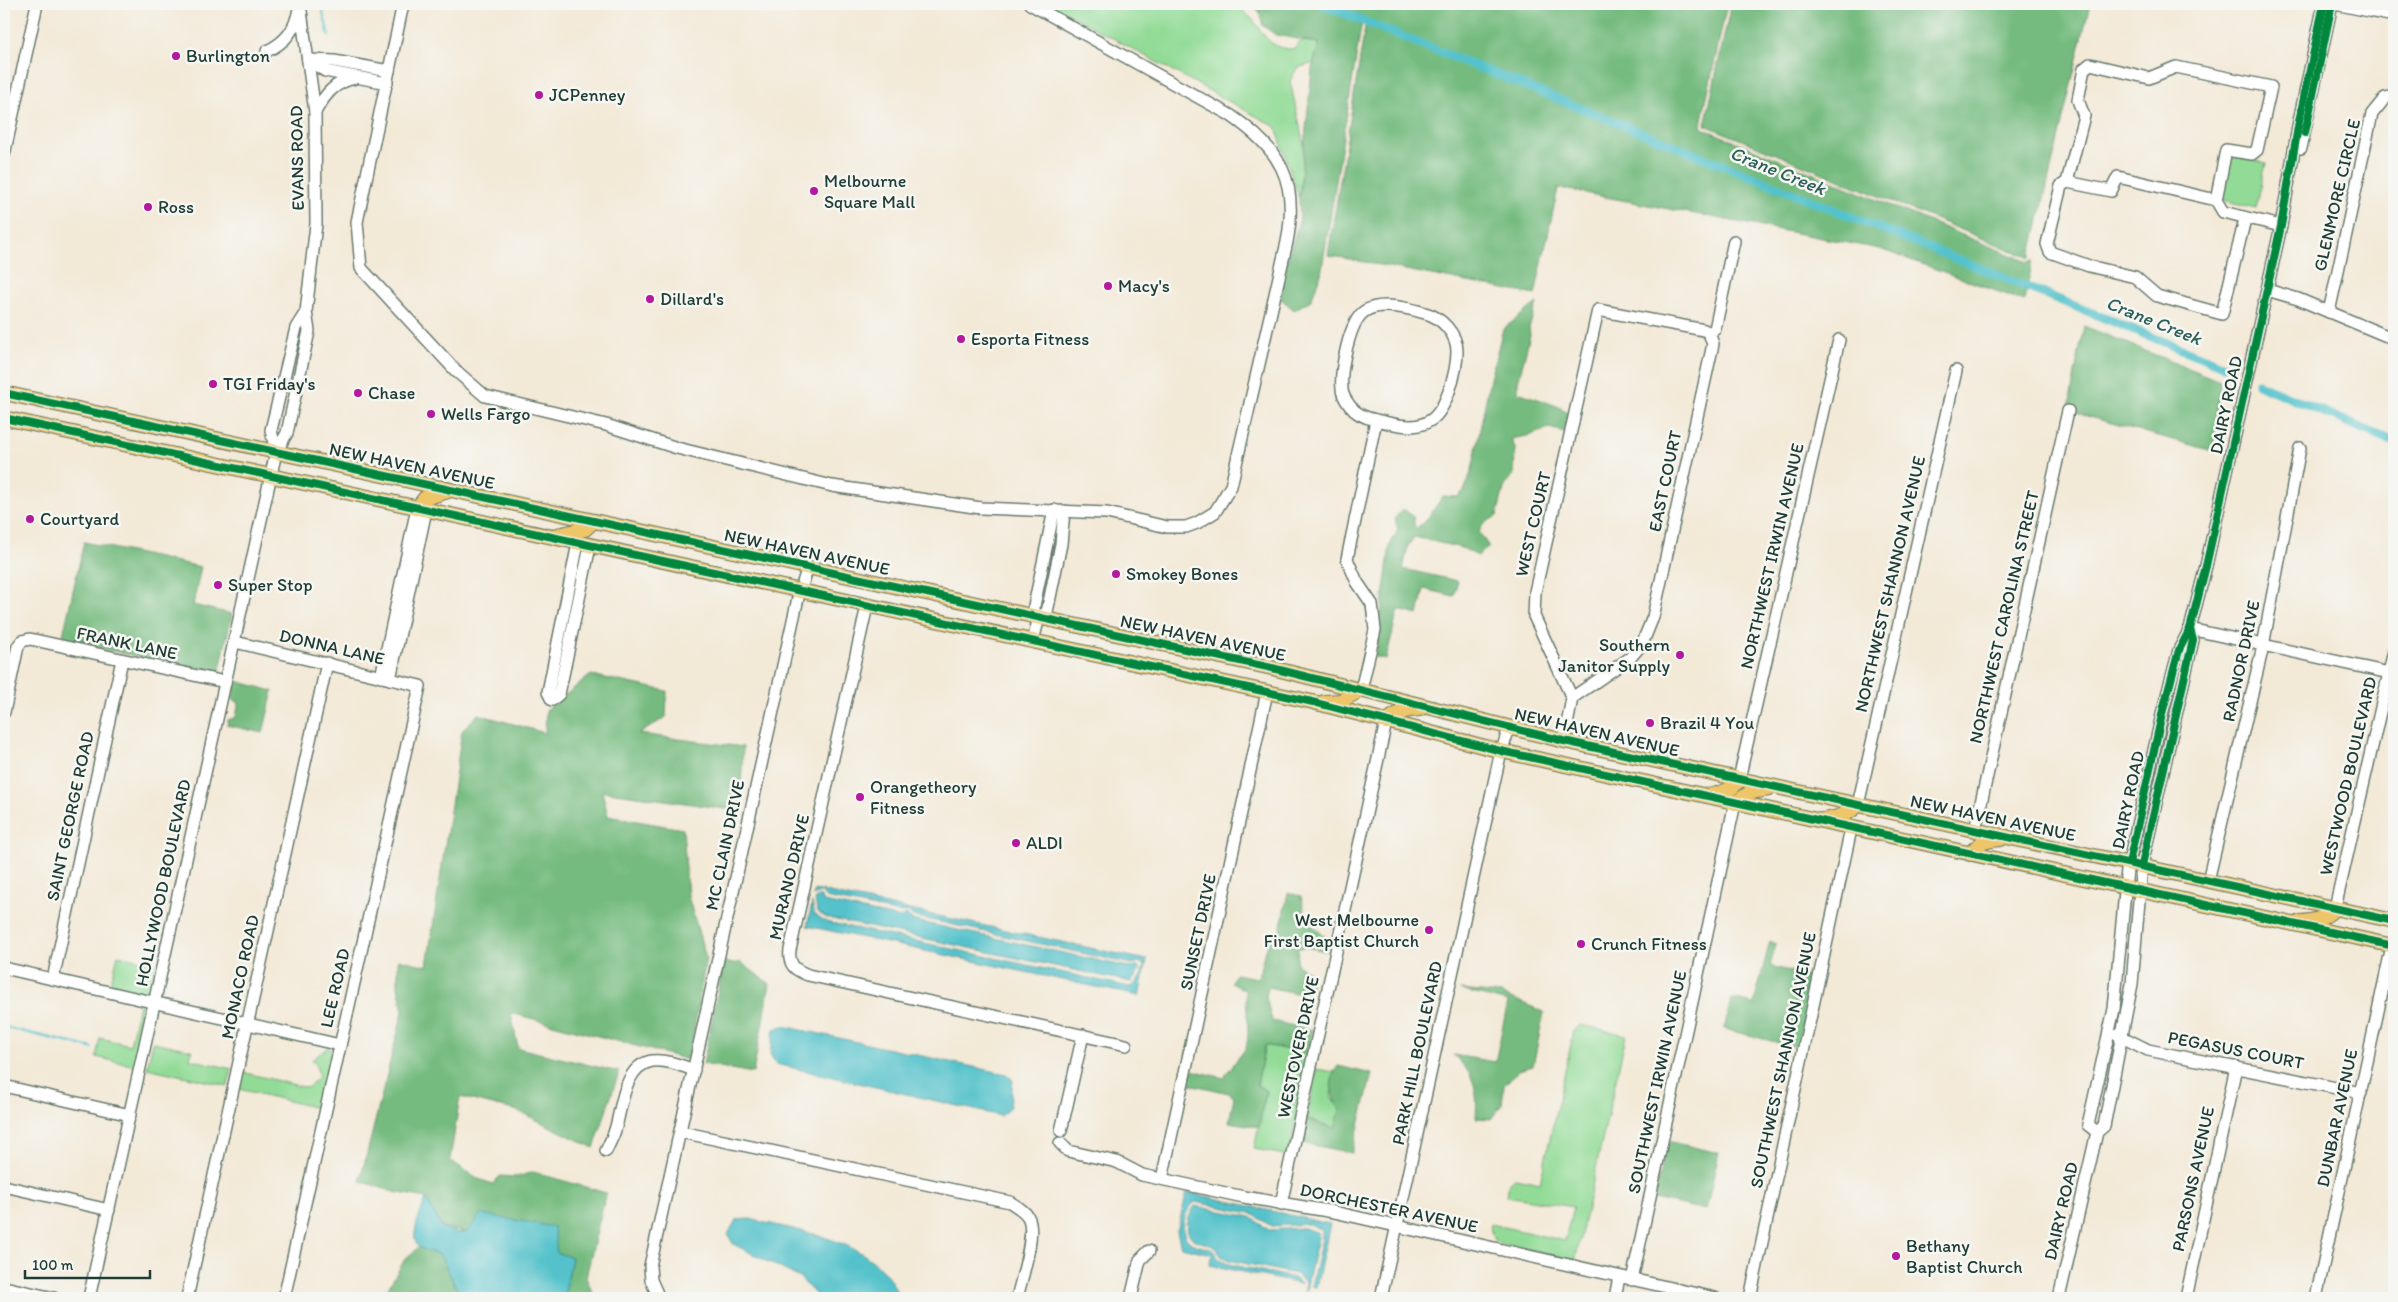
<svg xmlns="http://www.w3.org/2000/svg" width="2398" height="1302" font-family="Itim,sans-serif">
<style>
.green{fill:#92db96;stroke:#588c65}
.forest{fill:#75bb7f;stroke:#4a7c5a}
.water{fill:#55c2cb;stroke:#3a8080}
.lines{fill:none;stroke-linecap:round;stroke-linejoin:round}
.stream{stroke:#55c2cb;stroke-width:2.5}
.canal{stroke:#55c2cb;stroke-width:9}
.minor-casing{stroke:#69796d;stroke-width:14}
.major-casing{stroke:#69796d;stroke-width:16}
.minor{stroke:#fff;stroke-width:11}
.major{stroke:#eec569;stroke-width:14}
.cycleway-casing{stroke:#f6f6f2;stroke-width:11}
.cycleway{stroke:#00873e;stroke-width:8}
.poi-dot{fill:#b5179e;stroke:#f6f6f2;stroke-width:2}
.labels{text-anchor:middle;stroke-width:5;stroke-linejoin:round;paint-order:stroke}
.poi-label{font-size:18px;fill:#1f3d34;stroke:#f6f6f2;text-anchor:start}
.street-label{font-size:18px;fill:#1f3d34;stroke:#f6f6f2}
.water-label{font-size:19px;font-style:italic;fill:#2c5e5a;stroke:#f6f6f2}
</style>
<rect width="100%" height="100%" fill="#f6f6f2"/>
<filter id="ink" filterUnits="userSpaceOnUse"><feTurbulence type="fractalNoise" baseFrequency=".02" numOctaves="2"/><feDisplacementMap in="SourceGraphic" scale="10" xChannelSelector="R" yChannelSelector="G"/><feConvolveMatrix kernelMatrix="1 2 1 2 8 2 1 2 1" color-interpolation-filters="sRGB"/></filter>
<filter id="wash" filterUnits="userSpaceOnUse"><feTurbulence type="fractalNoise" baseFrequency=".0096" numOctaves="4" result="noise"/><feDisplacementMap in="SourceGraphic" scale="20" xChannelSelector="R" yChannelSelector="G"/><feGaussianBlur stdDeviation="1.12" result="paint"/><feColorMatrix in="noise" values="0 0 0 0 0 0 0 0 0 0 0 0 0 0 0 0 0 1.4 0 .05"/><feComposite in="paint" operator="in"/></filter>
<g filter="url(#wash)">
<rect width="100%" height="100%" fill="#f3e9d7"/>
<g class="green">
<path d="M 1050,4 L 1209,4 C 1213,6 1220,9 1224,9 C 1231,9 1236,6 1243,11 C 1265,26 1261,49 1294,49 L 1301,41 L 1319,43 L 1314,63 L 1297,68 L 1290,81 L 1304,145 L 1299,198 L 1276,127 Z"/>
<path d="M 2231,156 L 2266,163 L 2256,208 L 2222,200 Z"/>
<path d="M 118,955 L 158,964 L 151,991 L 142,994 L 110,986 Z"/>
<path d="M 139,1004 L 145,1008 L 147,1011 L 135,1066 L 96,1057 L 100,1038 L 130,1045 Z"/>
<path d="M 1581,1025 L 1626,1035 L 1575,1261 L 1498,1243 C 1493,1238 1489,1232 1491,1224 L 1565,1241 L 1573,1207 L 1507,1196 L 1509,1182 L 1515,1178 L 1540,1183 L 1574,1031 Z"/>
<path d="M 153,1042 L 192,1050 L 190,1059 L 232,1069 L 228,1086 L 147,1068 Z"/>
<path d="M 1265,1045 L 1310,1054 L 1289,1156 L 1254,1149 L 1266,1091 L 1257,1085 Z"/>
<path d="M 328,1047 L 332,1052 L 321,1109 L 239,1089 L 242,1072 L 307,1088 L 319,1077 L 316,1065 L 312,1060 Z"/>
<path d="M 1316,1069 L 1334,1072 L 1331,1096 L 1340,1110 L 1335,1129 L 1307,1118 Z"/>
</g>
<g class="forest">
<path d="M 1250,4 L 1320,4 L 1362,21 L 1321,274 L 1311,300 L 1294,310 L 1280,298 L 1288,257 L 1300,219 L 1299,198 L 1312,69 L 1319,43 L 1276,35 L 1263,26 L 1259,11 Z"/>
<path d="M 1331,4 L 1727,4 L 1701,124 L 1702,128 L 2028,262 L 2033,260 L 2024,301 L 1880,249 L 1558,188 L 1535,295 L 1328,255 L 1366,21 L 1364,17 Z"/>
<path d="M 1731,4 L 2090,4 L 2030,258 L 1705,125 Z"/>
<path d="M 1537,303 L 1529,328 L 1530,335 L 1518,382 L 1518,392 L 1557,406 L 1571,414 L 1568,433 L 1549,428 L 1531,435 L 1511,439 L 1515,448 L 1514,474 L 1504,488 L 1497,516 L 1484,523 L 1479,532 L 1489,547 L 1478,556 L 1462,548 L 1414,537 L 1408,546 L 1403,569 L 1458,581 L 1454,596 L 1424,589 L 1418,615 L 1398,610 L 1386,659 L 1375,657 L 1390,545 L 1398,530 L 1395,518 L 1403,509 L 1413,516 L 1415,529 L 1425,522 L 1443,496 L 1457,497 L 1464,491 L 1472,470 L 1490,379 L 1503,329 Z"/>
<path d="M 2084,326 L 2220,381 L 2213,451 L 2068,411 Z"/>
<path d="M 84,542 L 201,567 L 193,605 L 232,614 L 219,674 L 62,640 Z"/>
<path d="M 591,675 L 667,691 L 666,717 L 639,734 L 743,747 L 740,811 L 602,791 L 608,816 L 683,829 L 688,896 L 706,958 L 689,1060 L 511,1013 L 518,1048 L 619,1072 L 594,1148 L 518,1111 L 460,1097 L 450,1160 L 476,1178 L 493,1184 L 500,1176 L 517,1177 L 533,1172 L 606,1193 L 586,1277 L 595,1298 L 564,1298 L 572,1257 L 441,1227 L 426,1198 L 394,1192 L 360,1181 L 403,1011 L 398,986 L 398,959 L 427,966 L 462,731 L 478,714 L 545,733 L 546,710 Z"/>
<path d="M 236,681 L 273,691 L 263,733 L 227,725 L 228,720 L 236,717 L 239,702 L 232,700 Z"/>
<path d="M 1288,893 L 1301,896 L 1306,920 L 1330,941 L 1326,951 L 1306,947 L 1298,948 L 1297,964 L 1309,973 L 1311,987 L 1305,995 L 1268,987 L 1266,997 L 1272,1021 L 1312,1030 L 1310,1054 L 1265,1045 L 1257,1085 L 1266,1091 L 1259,1127 L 1229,1122 L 1234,1097 L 1229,1093 L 1189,1084 L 1188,1078 L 1192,1070 L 1224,1078 C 1231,1066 1238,1059 1245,1049 C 1251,1039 1246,1003 1245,990 L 1231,983 L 1235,974 L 1258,978 L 1265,950 L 1272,937 L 1280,930 Z"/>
<path d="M 1770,941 L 1776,944 L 1770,966 L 1818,978 L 1799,1048 L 1724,1029 L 1732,999 L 1754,1004 Z"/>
<path d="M 724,961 L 732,964 L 740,962 L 770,984 L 753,1073 L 703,1064 Z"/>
<path d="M 1460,990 L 1501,994 L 1544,1012 L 1533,1066 L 1519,1070 L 1504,1085 L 1502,1104 L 1491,1119 L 1476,1118 C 1478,1090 1475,1074 1453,1055 L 1495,1062 L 1508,1002 Z"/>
<path d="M 1338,1066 L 1372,1074 L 1352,1153 L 1302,1143 L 1307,1118 L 1321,1125 L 1335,1128 L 1340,1110 C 1331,1095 1327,1082 1338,1066 Z"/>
<path d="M 1667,1141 L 1719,1153 L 1706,1210 L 1654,1199 Z"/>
<path d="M 419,1247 L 440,1255 L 457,1289 L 466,1298 L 371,1298 L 385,1293 L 405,1259 Z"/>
</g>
<g class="water">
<path d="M 815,890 L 1147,960 L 1139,996 L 807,926 L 812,903 L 814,914 L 826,922 L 1130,987 C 1137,984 1144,973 1144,965 L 1139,962 L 1132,964 L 913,916 L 908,911 L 901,913 L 826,898 L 821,892 L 813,896 Z"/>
<path d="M 820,896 L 824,902 L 901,918 L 907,914 L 911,920 L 1133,968 L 1138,966 L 1140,970 L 1131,982 L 827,918 L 817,912 L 815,899 Z"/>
<path d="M 783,1026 L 1006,1074 L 1013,1080 L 1010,1107 L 1001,1116 L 776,1064 L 770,1054 L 774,1029 Z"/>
<path d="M 1187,1192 L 1330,1224 L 1316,1287 L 1311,1286 L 1322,1239 L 1322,1230 L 1310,1224 L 1271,1226 L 1251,1213 L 1195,1202 C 1184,1210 1177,1236 1192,1243 C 1199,1247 1207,1247 1215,1251 L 1218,1259 L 1228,1264 L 1295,1278 L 1301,1284 L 1209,1265 L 1212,1254 L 1181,1247 L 1177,1231 Z"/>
<path d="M 426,1198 L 441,1227 L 458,1233 L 467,1232 L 481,1214 L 554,1227 L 557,1253 L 572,1257 L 564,1298 L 468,1298 L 457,1289 L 440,1255 C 434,1252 425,1251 420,1248 C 407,1239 422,1210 426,1198 Z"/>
<path d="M 1195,1206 L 1251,1217 L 1269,1230 L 1304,1228 L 1319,1233 L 1305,1294 L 1305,1282 L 1296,1274 L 1229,1260 L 1221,1256 L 1217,1248 C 1210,1244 1201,1243 1194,1239 C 1182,1233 1189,1214 1195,1206 Z"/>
<path d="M 750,1219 C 795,1231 855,1236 887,1275 C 892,1281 896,1291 900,1298 L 819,1298 L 800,1278 L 733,1244 L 728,1234 L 736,1220 Z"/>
</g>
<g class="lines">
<g class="stream">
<path d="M 321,4 L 329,36"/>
<path d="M 4,1027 L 92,1048"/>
</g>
<g class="canal">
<path d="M 1321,4 L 2224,366"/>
<path d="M 2258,384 L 2394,442"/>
</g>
</g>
</g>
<g filter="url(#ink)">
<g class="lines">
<g class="minor-casing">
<g id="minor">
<path d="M 403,4 L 357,222 L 361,268 L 455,370 L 485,396 L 606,425 L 677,448 L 832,486 L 981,508 L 1107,513 L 1167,527 L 1186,527 L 1197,523 L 1215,512 L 1231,486 L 1287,242 C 1299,180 1280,149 1230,115 L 1030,4"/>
<path d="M 2335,4 L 2394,16"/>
<path d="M 267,51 C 286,42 295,30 299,9"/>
<path d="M 308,60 L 325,71 L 387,83"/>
<path d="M 309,60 L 334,61 L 389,71"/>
<path d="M 315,112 C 325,95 334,82 355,78"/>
<path d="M 2301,148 L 2332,4"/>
<path d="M 4,155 L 37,4"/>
<path d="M 2067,182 L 2111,191 L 2118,177 L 2216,200 L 2223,212 L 2281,226"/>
<path d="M 2216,200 L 2226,150 L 2252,154 L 2257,150 L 2271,87 L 2176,67 L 2149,78 L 2090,64 L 2084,69 L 2078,100 L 2084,116 L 2067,182 L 2061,186 L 2047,244 L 2050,252 L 2089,266 L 2135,277 L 2157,296 L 2222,314 L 2245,219"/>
<path d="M 2267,290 L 2298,299 L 2394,339"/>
<path d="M 2329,312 L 2372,114 L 2385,98 L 2394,96"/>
<path d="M 1709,333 L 1715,329 L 1734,241"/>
<path d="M 276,452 L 271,430 L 296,328 L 306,312"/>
<path d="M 578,543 L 548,692 L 552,700 L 559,694 L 590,546"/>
<path d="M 867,606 L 790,950 C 788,965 795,970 808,975 L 1126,1045"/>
<path d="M 1039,617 L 1034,611 L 1034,606 L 1054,510"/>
<path d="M 2190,629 L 2394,674"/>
<path d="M 1033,641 L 1039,617 L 1047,612 L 1061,544 L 1064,511"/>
<path d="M 235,642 L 420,686 L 284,1298"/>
<path d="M 381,677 L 417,508"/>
<path d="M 390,679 L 426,510"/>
<path d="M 1361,690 L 1375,630 L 1372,604 L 1357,582 L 1347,559 L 1376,420 C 1393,424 1415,431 1431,420 C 1447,409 1457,370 1457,351 C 1457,334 1441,317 1425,313 C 1408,308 1381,301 1365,311 C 1349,321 1340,371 1342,389 C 1342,394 1347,402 1350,406 C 1356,414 1366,418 1376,420"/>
<path d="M 1572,698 L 1630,658 L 1642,644 L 1653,617 L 1713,344 L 1709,333"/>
<path d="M 4,712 L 18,646 L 22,641 L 30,639 L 225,682"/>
<path d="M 1564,741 L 1572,698 L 1534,616 L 1535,592 L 1598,310 L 1704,330 L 1709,333"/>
<path d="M 1739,779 L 1839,340"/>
<path d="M 1858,805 L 1956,371"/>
<path d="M 1975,830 L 2068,411"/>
<path d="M 2208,881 L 2263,646 L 2300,448"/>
<path d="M 2335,908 L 2394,651"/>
<path d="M 4,968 L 340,1045"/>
<path d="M 53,979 L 122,660"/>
<path d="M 2118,1035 L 2148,1050 L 2361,1093"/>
<path d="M 4,1086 L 130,1115"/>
<path d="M 1061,1131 L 1083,1035"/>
<path d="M 681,1132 L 1010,1202 C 1016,1206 1024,1210 1028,1217 C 1037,1232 1021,1280 1017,1298"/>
<path d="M 2097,1132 L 2088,1125 L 2114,1009 L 2127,870 L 2163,710 L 2179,650 L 2190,629 L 2206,566 L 2281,226 L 2299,121 L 2324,4"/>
<path d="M 1060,1143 L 1068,1151 L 1117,1162 L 1142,1175 L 1244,1197 L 1334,1212 L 1715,1298"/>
<path d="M 606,1151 C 609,1144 613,1137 615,1130 C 622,1109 623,1066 652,1061 C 666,1059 682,1066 694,1070"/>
<path d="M 1162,1179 L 1267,692"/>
<path d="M 4,1186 L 109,1210"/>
<path d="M 1281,1204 L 1386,722"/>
<path d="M 1632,1280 L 1735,803"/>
<path d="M 4,1287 L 54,1298"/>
<path d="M 89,1298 L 276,452 L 287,433 L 309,331 L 306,312 L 316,224 L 315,112 L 300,4"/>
<path d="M 187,1298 L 327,663"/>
<path d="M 659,1298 L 651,1280 L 650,1266 L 798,598 L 808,567"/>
<path d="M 1131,1298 L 1140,1260 L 1149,1251"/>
<path d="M 1381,1298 L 1499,760 L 1509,728"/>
<path d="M 1615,1298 L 1619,1277"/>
<path d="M 1750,1298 L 1851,829"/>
<path d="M 2059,1298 L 2097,1132 L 2104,1126 L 2132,984 L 2142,865 L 2193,640 L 2190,629"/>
<path d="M 2186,1298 L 2236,1067"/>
<path d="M 2316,1298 L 2392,946"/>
</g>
</g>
<g class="major-casing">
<g id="major">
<path d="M 4,393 L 1272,668 L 1564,741 L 2394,921"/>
<path d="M 4,418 L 1313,702 L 1501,751 L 2394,946"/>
<path d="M 417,508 L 425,498 L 448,491"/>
<path d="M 557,535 L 585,529 L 594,521"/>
<path d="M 1324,702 L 1340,701 L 1361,690"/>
<path d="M 1386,722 C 1397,712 1406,710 1420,709"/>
<path d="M 1708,796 C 1721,793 1733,791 1739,779"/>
<path d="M 1735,803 L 1751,792 L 1769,789"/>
<path d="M 1823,820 C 1838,818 1847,815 1858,805"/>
<path d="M 1970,854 C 1979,842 1987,840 2001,839"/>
<path d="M 2300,922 C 2315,921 2324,919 2335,908"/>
</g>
</g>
<use href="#minor" class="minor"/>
<use href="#major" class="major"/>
<g class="cycleway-casing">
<g id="cycleway">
<path d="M 2305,133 L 2332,4"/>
<path d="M 4,393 L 1272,668 L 1564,741 L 2394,921"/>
<path d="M 4,418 L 1313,702 L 1501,751 L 2394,946"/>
<path d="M 2129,863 L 2163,710 L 2179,650 L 2190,629 L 2206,566 L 2281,226 L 2299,121 L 2324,4"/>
<path d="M 2142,865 L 2193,640 L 2190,629"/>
</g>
</g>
<use href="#cycleway" class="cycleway"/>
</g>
</g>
<g class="poi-dot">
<circle cx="176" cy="56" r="5"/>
<circle cx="539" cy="95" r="5"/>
<circle cx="814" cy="191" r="5"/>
<circle cx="148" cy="207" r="5"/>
<circle cx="1108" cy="286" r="5"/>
<circle cx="650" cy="299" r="5"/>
<circle cx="961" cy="339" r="5"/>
<circle cx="213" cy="384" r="5"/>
<circle cx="358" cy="393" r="5"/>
<circle cx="431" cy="414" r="5"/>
<circle cx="30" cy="519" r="5"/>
<circle cx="1116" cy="574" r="5"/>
<circle cx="218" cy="585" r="5"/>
<circle cx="1680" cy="655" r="5"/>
<circle cx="1650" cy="723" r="5"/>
<circle cx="860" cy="797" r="5"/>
<circle cx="1016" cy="843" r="5"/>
<circle cx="1429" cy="930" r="5"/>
<circle cx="1581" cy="944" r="5"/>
<circle cx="1896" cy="1256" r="5"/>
</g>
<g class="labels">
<g class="poi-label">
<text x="186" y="62">Burlington</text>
<text x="549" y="101">JCPenney</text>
<text x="824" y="187">Melbourne<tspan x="824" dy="21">Square Mall</tspan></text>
<text x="158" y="213">Ross</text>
<text x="1118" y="292">Macy's</text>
<text x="660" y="305">Dillard's</text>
<text x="971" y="345">Esporta Fitness</text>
<text x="223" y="390">TGI Friday's</text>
<text x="368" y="399">Chase</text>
<text x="441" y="420">Wells Fargo</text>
<text x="40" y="525">Courtyard</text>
<text x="1126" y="580">Smokey Bones</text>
<text x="228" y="591">Super Stop</text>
<text x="1670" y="651" text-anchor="end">Southern<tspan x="1670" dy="21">Janitor Supply</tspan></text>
<text x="1660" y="729">Brazil 4 You</text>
<text x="870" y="793">Orangetheory<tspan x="870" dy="21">Fitness</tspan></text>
<text x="1026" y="849">ALDI</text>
<text x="1419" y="926" text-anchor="end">West Melbourne<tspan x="1419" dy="21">First Baptist Church</tspan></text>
<text x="1591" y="950">Crunch Fitness</text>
<text x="1906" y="1252">Bethany<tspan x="1906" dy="21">Baptist Church</tspan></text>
</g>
<g class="street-label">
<text transform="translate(297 158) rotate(-91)" y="6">EVANS ROAD</text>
<text transform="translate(2337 195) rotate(-77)" y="6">GLENMORE CIRCLE</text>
<text transform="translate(2226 405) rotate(-78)" y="6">DAIRY ROAD</text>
<text transform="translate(412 466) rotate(12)" y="6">NEW HAVEN AVENUE</text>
<text transform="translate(1665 481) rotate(-78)" y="6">EAST COURT</text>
<text transform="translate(1533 524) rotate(-77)" y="6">WEST COURT</text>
<text transform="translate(807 552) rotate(12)" y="6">NEW HAVEN AVENUE</text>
<text transform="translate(1772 556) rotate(-77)" y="6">NORTHWEST IRWIN AVENUE</text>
<text transform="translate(1890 584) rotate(-77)" y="6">NORTHWEST SHANNON AVENUE</text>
<text transform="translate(2004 617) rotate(-77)" y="6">NORTHWEST CAROLINA STREET</text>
<text transform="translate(1203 638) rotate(12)" y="6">NEW HAVEN AVENUE</text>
<text transform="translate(127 643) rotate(12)" y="6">FRANK LANE</text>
<text transform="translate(332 647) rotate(13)" y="6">DONNA LANE</text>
<text transform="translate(2241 661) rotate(-78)" y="6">RADNOR DRIVE</text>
<text transform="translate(1597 732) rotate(13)" y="6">NEW HAVEN AVENUE</text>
<text transform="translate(2348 776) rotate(-77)" y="6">WESTWOOD BOULEVARD</text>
<text transform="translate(2128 800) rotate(-78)" y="6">DAIRY ROAD</text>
<text transform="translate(70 816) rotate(-78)" y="6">SAINT GEORGE ROAD</text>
<text transform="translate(1993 818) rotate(12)" y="6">NEW HAVEN AVENUE</text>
<text transform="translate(725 845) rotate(-78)" y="6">MC CLAIN DRIVE</text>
<text transform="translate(789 877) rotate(-77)" y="6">MURANO DRIVE</text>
<text transform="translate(163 883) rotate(-78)" y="6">HOLLYWOOD BOULEVARD</text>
<text transform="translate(1198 932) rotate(-78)" y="6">SUNSET DRIVE</text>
<text transform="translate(240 977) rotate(-78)" y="6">MONACO ROAD</text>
<text transform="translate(335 988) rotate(-77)" y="6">LEE ROAD</text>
<text transform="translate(1298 1047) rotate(-78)" y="6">WESTOVER DRIVE</text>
<text transform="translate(2236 1050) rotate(11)" y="6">PEGASUS COURT</text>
<text transform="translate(1417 1053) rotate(-78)" y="6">PARK HILL BOULEVARD</text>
<text transform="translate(1783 1060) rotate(-78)" y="6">SOUTHWEST SHANNON AVENUE</text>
<text transform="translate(1657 1082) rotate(-78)" y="6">SOUTHWEST IRWIN AVENUE</text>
<text transform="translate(2337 1118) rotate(-78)" y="6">DUNBAR AVENUE</text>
<text transform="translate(2193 1179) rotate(-78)" y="6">PARSONS AVENUE</text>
<text transform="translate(1389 1208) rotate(12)" y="6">DORCHESTER AVENUE</text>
<text transform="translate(2061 1211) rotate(-77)" y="6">DAIRY ROAD</text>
</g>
<g class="water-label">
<text transform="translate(1778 170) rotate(22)" y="7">Crane Creek</text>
<text transform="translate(2154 320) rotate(22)" y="7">Crane Creek</text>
</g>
</g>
<rect width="2398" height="1302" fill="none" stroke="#f6f6f2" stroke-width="20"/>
<path d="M25 1270v8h125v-8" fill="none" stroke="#1f3d34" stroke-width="2.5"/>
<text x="32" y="1270" font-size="15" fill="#1f3d34" stroke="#f6f6f2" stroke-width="4" paint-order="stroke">100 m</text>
</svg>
